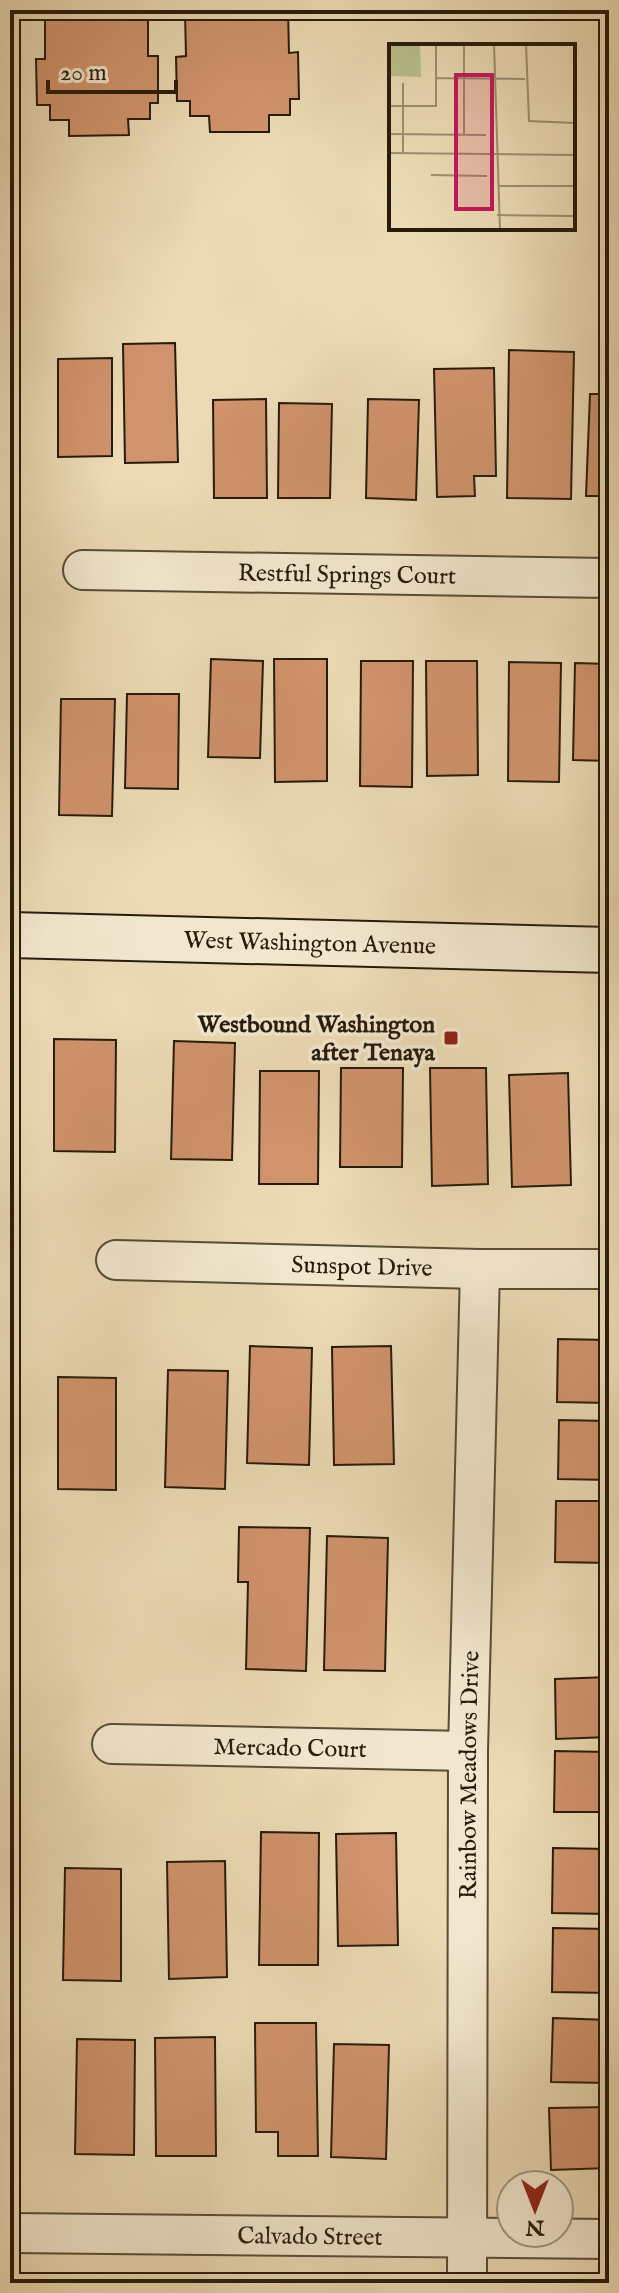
<svg xmlns="http://www.w3.org/2000/svg" width="619" height="2293" font-family="'IM FELL English',serif">
<style>
.building{fill:#d0936c;stroke:#281b0c;stroke-width:2}
.lines{fill:none;stroke-linecap:round;stroke-linejoin:round}
.street-casing{stroke:#594b36;stroke-width:42}
.secondary-casing{stroke:#281b0c;stroke-width:48}
.street{stroke:#f2e7ce;stroke-width:38}
.secondary{stroke:#f2e7ce;stroke-width:44}
.poi-dot{fill:#8f2418;stroke:#f2e7ce;stroke-width:3}
.labels{text-anchor:middle;stroke-width:7;stroke-linejoin:round;paint-order:stroke}
.street-label{font-size:24px;fill:#281b0c;stroke:#f2e7ce}
.poi-label{font-size:24px;font-weight:bold;fill:#281b0c;stroke:#f2e7ce;text-anchor:end}
.inset-road{fill:none;stroke:#9d8e71;stroke-width:2}
.view{fill:#c2185b;fill-opacity:0.15;stroke:#c2185b;stroke-width:4}
.inset-edge{fill:none;stroke:#281b0c;stroke-width:4}
</style>
<rect width="100%" height="100%" fill="#ebdab4"/>
<filter id="stains"><feTurbulence type="fractalNoise" baseFrequency=".0025" numOctaves="4"/><feColorMatrix values="0 0 0 0 .2 0 0 0 0 .09 0 0 0 0 .02 0 0 0 .5 -.17"/></filter>
<radialGradient id="worn" r=".72"><stop offset=".6" stop-color="#630" stop-opacity="0"/><stop offset="1" stop-color="#630" stop-opacity=".3"/></radialGradient>
<g class="building">
<path d="M 38,10 L 156,10 L 156,15 L 148,15 L 148,56 L 158,56 L 158,103 L 150,103 L 150,119 L 128,119 L 129,135 L 69,136 L 69,120 L 50,120 L 50,105 L 37,105 L 36,59 L 45,59 L 45,17 L 38,17 Z"/>
<path d="M 178,10 L 297,10 L 288,11 L 289,53 L 298,52 L 299,99 L 290,99 L 290,115 L 269,115 L 269,132 L 210,132 L 209,116 L 190,116 L 190,101 L 177,101 L 176,57 L 186,56 L 185,13 L 178,14 Z"/>
<path d="M 443,10 L 503,10 L 503,15 L 443,16 Z"/>
<path d="M 175,343 L 178,462 L 125,463 L 123,344 Z"/>
<path d="M 509,350 L 574,352 L 571,499 L 507,498 Z"/>
<path d="M 112,358 L 112,456 L 58,457 L 58,359 Z"/>
<path d="M 494,368 L 496,476 L 474,476 L 475,496 L 437,497 L 434,369 Z"/>
<path d="M 590,394 L 609,394 L 609,496 L 586,496 Z"/>
<path d="M 266,399 L 267,498 L 214,498 L 213,400 Z"/>
<path d="M 368,399 L 419,400 L 416,500 L 366,498 Z"/>
<path d="M 279,403 L 332,404 L 330,498 L 278,498 Z"/>
<path d="M 211,659 L 263,661 L 260,758 L 208,757 Z"/>
<path d="M 274,659 L 327,659 L 327,781 L 275,782 Z"/>
<path d="M 361,661 L 413,661 L 412,787 L 360,786 Z"/>
<path d="M 426,661 L 477,661 L 478,775 L 427,776 Z"/>
<path d="M 509,662 L 561,663 L 559,782 L 508,781 Z"/>
<path d="M 575,663 L 609,664 L 609,761 L 573,760 Z"/>
<path d="M 127,694 L 179,694 L 178,789 L 125,788 Z"/>
<path d="M 61,699 L 115,699 L 112,816 L 59,815 Z"/>
<path d="M 54,1039 L 116,1040 L 115,1152 L 54,1151 Z"/>
<path d="M 174,1041 L 235,1043 L 232,1160 L 171,1159 Z"/>
<path d="M 341,1068 L 403,1068 L 402,1167 L 340,1167 Z"/>
<path d="M 430,1068 L 486,1068 L 488,1184 L 432,1186 Z"/>
<path d="M 260,1071 L 319,1071 L 318,1184 L 259,1184 Z"/>
<path d="M 568,1073 L 571,1185 L 512,1187 L 509,1075 Z"/>
<path d="M 558,1339 L 609,1340 L 609,1403 L 557,1402 Z"/>
<path d="M 250,1346 L 312,1348 L 309,1465 L 247,1463 Z"/>
<path d="M 391,1346 L 394,1464 L 334,1465 L 332,1347 Z"/>
<path d="M 168,1370 L 228,1371 L 225,1489 L 165,1487 Z"/>
<path d="M 58,1377 L 116,1378 L 116,1490 L 58,1489 Z"/>
<path d="M 559,1420 L 609,1421 L 609,1480 L 558,1479 Z"/>
<path d="M 556,1501 L 609,1501 L 609,1563 L 555,1562 Z"/>
<path d="M 239,1527 L 310,1528 L 306,1671 L 246,1669 L 248,1582 L 238,1582 Z"/>
<path d="M 327,1536 L 388,1538 L 385,1671 L 324,1670 Z"/>
<path d="M 609,1677 L 609,1737 L 556,1739 L 555,1679 Z"/>
<path d="M 555,1751 L 609,1752 L 609,1812 L 554,1812 Z"/>
<path d="M 261,1832 L 319,1833 L 318,1965 L 259,1965 Z"/>
<path d="M 396,1833 L 398,1945 L 338,1946 L 336,1834 Z"/>
<path d="M 553,1848 L 609,1849 L 609,1914 L 552,1913 Z"/>
<path d="M 225,1861 L 227,1977 L 169,1979 L 167,1862 Z"/>
<path d="M 65,1868 L 121,1869 L 121,1981 L 63,1980 Z"/>
<path d="M 553,1928 L 609,1929 L 609,1993 L 552,1992 Z"/>
<path d="M 553,2018 L 609,2020 L 609,2083 L 551,2082 Z"/>
<path d="M 255,2023 L 316,2023 L 318,2156 L 278,2156 L 278,2132 L 256,2132 Z"/>
<path d="M 215,2037 L 216,2156 L 156,2156 L 155,2038 Z"/>
<path d="M 77,2039 L 135,2040 L 134,2155 L 75,2154 Z"/>
<path d="M 334,2044 L 389,2045 L 386,2159 L 331,2157 Z"/>
<path d="M 609,2107 L 609,2168 L 551,2170 L 549,2108 Z"/>
</g>
<g class="lines">
<g class="street-casing">
<g id="street">
<path id="s1" d="M 83,570 L 609,578"/>
<path id="s2" d="M 116,1260 L 480,1269 L 609,1269"/>
<path id="s3" d="M 112,1744 L 468,1751"/>
<path id="s4" d="M 10,2233 L 609,2239"/>
<path id="s5" d="M 467,2283 L 468,1751 L 480,1269"/>
</g>
</g>
<g class="secondary-casing">
<g id="secondary">
<path id="s6" d="M 10,935 L 609,950"/>
</g>
</g>
<use href="#street" class="street"/>
<use href="#secondary" class="secondary"/>
</g>
<rect class="poi-dot" x="443" y="1030" width="16" height="16" rx="4"/>
<g class="labels">
<g class="street-label">
<text dy="8" stroke="none"><textPath href="#s1" startOffset="264">Restful Springs Court</textPath></text>
<text dy="8" stroke="none"><textPath href="#s6" startOffset="300">West Washington Avenue</textPath></text>
<text dy="8" stroke="none"><textPath href="#s2" startOffset="246">Sunspot Drive</textPath></text>
<text dy="8" stroke="none"><textPath href="#s3" startOffset="178">Mercado Court</textPath></text>
<text dy="8" stroke="none"><textPath href="#s5" startOffset="508">Rainbow Meadows Drive</textPath></text>
<text dy="8" stroke="none"><textPath href="#s4" startOffset="300">Calvado Street</textPath></text>
</g>
<g class="poi-label">
<text x="435" y="1032">Westbound Washington<tspan x="435" dy="28">after Tenaya</tspan></text>
</g>
</g>
<g transform="translate(389 44)">
<rect width="186" height="186" fill="#ebdab4"/>
<path d="M 0,0 L 31,0 L 32,33 L 0,32 Z" fill="#b7c08d"/>
<path class="inset-road" d="M 105,0 L 111,186M 137,0 L 140,77 L 186,79M 47,34 L 136,35M 14,39 L 14,109M 0,62 L 47,62 L 47,0M 0,90 L 97,91M 75,91 L 75,0M 0,109 L 186,111M 42,131 L 98,132M 110,142 L 186,142M 108,171 L 186,172"/>
<path class="view" d="M 67,31 L 103,31 L 103,165 L 67,165 Z"/>
<rect width="186" height="186" class="inset-edge"/>
</g>
<rect width="619" height="2293" fill="none" stroke="#ebdab4" stroke-width="40"/>
<rect x="12" y="12" width="595" height="2269" fill="none" stroke="#281b0c" stroke-width="4"/>
<rect x="20" y="20" width="579" height="2253" fill="none" stroke="#281b0c" stroke-width="2"/>
<g transform="translate(535 2209) rotate(180)"><circle r="38" fill="#f2e7ce" stroke="#a19580" stroke-width="2"/>
<path d="M0-6L14 30L0 20L-14 30Z" fill="#8f2418"/>
<text y="-12" font-size="22" font-weight="bold" text-anchor="middle" fill="#281b0c">N</text>
</g>
<path d="M48 80v12h128v-12" fill="none" stroke="#281b0c" stroke-width="4"/>
<text x="60" y="80" font-size="24" fill="#281b0c" stroke="#f2e7ce" stroke-width="6" paint-order="stroke">20 m</text>
<rect width="100%" height="100%" filter="url(#stains)"/>
<rect width="100%" height="100%" fill="url(#worn)"/>
</svg>
